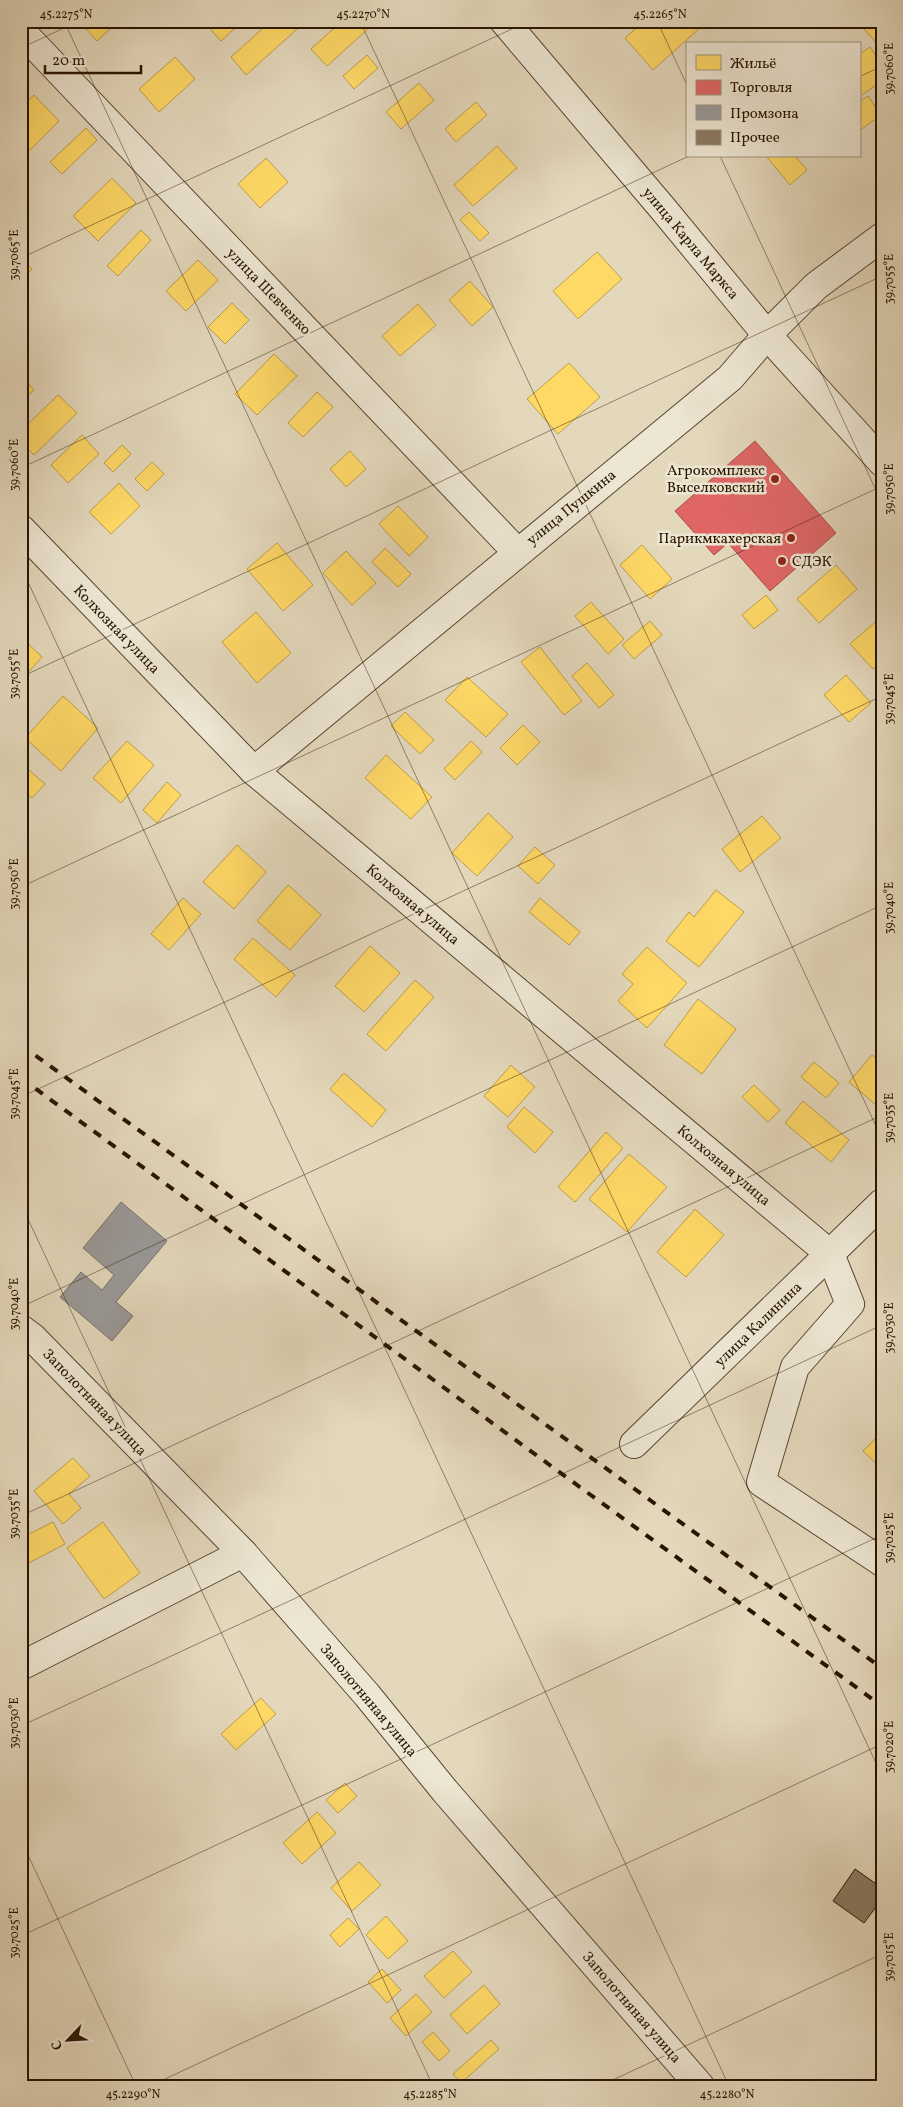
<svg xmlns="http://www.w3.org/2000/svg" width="903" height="2107" font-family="Vollkorn,serif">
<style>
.homes{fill:#ffd966;stroke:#be9e48}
.shops{fill:#e06666;stroke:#a94d48}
.industry{fill:#999;stroke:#77716b}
.building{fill:#8a7a62;stroke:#281401}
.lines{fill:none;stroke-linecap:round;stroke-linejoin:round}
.minor-casing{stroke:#574530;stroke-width:30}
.tertiary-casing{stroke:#574530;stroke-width:30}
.minor{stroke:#ede6d3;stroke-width:28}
.tertiary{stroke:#ede6d3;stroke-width:28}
.rail{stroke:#281401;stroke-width:4;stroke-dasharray:9 9;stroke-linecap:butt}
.ticks{fill:none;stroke:#281401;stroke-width:1;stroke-opacity:0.45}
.poi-dot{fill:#8f2418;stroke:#ede6d3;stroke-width:2}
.labels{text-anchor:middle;stroke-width:5;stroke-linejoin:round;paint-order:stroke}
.street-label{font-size:15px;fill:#281401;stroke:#ede6d3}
.poi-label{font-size:15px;fill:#281401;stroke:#ede6d3;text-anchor:end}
.neatline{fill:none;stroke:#281401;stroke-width:2}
.ticks-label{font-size:12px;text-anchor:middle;fill:#281401}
</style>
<rect width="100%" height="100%" fill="#e4d8bc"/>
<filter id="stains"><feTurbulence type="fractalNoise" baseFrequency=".004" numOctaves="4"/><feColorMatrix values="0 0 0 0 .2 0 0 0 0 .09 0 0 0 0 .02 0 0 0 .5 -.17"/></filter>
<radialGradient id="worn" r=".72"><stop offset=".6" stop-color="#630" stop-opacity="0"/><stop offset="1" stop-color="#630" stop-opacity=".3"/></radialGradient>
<g class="homes">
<path d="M 94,21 L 119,21 L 97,41 L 86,29 Z"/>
<path d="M 203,21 L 243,21 L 221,41 Z"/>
<path d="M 271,21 L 306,21 L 246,75 L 231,57 Z"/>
<path d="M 342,21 L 377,21 L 327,66 L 311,49 Z"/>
<path d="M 644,21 L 696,21 L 701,27 L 653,70 L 625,38 Z"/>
<path d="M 857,21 L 882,21 L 882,49 Z"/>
<path d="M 870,47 L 882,64 L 882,81 L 859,97 L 859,54 Z"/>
<path d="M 367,55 L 378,68 L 354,89 L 343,76 Z"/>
<path d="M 175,57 L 195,79 L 159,112 L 139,89 Z"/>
<path d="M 419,83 L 434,100 L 401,129 L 386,112 Z"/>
<path d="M 34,95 L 59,121 L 29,151 L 21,142 L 21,107 Z"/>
<path d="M 868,96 L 881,115 L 859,131 L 859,102 Z"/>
<path d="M 476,102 L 487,115 L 456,142 L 445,129 Z"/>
<path d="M 86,128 L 97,140 L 62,174 L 50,162 Z"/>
<path d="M 497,146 L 517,168 L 473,206 L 454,185 Z"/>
<path d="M 766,156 L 795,156 L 807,170 L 790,185 Z"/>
<path d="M 266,158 L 288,182 L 260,208 L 238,184 Z"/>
<path d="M 112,178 L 136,203 L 98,241 L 73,216 Z"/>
<path d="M 469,212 L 489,233 L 480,241 L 460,220 Z"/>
<path d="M 141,230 L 151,240 L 118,276 L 107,266 Z"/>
<path d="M 597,252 L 622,279 L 578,319 L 553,291 Z"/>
<path d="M 21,259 L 32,269 L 21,281 Z"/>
<path d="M 198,260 L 218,280 L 186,311 L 166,291 Z"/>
<path d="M 470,281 L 493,307 L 472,326 L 449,300 Z"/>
<path d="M 232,303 L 249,320 L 225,344 L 208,327 Z"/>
<path d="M 418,304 L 436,325 L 400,356 L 382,336 Z"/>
<path d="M 274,354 L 297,376 L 257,415 L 235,394 Z"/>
<path d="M 569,363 L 600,397 L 558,434 L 527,399 Z"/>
<path d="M 21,375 L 34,390 L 21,401 Z"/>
<path d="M 317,392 L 333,407 L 303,437 L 288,423 Z"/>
<path d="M 58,395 L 77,413 L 34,455 L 21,442 L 21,431 Z"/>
<path d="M 82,435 L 99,454 L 68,483 L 51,465 Z"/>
<path d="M 122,445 L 131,454 L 113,472 L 104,463 Z"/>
<path d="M 350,451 L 366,469 L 346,487 L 330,469 Z"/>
<path d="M 152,462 L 164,474 L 147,491 L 135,479 Z"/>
<path d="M 119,483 L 140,506 L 111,534 L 89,512 Z"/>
<path d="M 398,506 L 428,537 L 409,556 L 379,524 Z"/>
<path d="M 277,543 L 313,585 L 283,611 L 247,569 Z"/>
<path d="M 642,545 L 672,579 L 650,599 L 620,565 Z"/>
<path d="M 385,548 L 411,574 L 398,587 L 372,562 Z"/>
<path d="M 346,551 L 376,583 L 352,605 L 323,573 Z"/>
<path d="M 836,565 L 857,589 L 819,623 L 797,599 Z"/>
<path d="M 766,595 L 778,610 L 754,629 L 742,615 Z"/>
<path d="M 591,602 L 624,639 L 608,654 L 575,616 Z"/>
<path d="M 256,612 L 291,653 L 257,683 L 222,642 Z"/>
<path d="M 882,616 L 882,661 L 873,669 L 850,644 Z"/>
<path d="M 650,621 L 662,635 L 634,659 L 622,645 Z"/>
<path d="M 21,637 L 42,657 L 21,680 Z"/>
<path d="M 540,647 L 582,701 L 564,715 L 521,662 Z"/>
<path d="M 587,663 L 614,695 L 599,708 L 572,676 Z"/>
<path d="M 846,675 L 871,703 L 849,722 L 824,695 Z"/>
<path d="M 467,677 L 508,714 L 486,737 L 445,700 Z"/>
<path d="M 63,696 L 98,728 L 61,771 L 25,738 Z"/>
<path d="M 405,712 L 434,740 L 420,754 L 391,726 Z"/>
<path d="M 523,725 L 540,742 L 517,765 L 500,748 Z"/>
<path d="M 127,741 L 154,765 L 121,803 L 93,778 Z"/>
<path d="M 471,741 L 482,752 L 455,780 L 444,769 Z"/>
<path d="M 386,755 L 432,797 L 411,819 L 365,778 Z"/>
<path d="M 21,763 L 45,784 L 32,798 L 21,788 Z"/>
<path d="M 167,782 L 181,795 L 157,823 L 143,810 Z"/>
<path d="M 488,813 L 513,837 L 477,876 L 452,853 Z"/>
<path d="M 762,816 L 781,838 L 740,872 L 722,849 Z"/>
<path d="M 237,845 L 266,872 L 234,909 L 203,882 Z"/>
<path d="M 535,847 L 555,865 L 538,884 L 518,866 Z"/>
<path d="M 288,885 L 321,915 L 290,950 L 257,921 Z"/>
<path d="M 716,890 L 744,912 L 699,967 L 666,941 L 689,912 L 694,917 Z"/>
<path d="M 183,898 L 201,914 L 169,950 L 151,934 Z"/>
<path d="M 540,898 L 580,932 L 569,945 L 529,912 Z"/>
<path d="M 253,938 L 295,975 L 276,997 L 234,959 Z"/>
<path d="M 370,946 L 400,973 L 364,1012 L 335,986 Z"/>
<path d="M 647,947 L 687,983 L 647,1028 L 618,1001 L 633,984 L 622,974 Z"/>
<path d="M 415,980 L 434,997 L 386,1051 L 367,1034 Z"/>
<path d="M 698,999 L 736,1029 L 702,1074 L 664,1045 Z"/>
<path d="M 872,1055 L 882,1063 L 882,1110 L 849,1082 Z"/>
<path d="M 814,1062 L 839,1083 L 826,1098 L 801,1077 Z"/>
<path d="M 511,1065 L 535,1087 L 508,1117 L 484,1096 Z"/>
<path d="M 344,1073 L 386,1110 L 372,1127 L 330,1089 Z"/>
<path d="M 754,1085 L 780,1110 L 768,1122 L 742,1097 Z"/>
<path d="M 803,1101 L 849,1140 L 831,1162 L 785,1123 Z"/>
<path d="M 524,1107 L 553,1132 L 535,1153 L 507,1127 Z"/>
<path d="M 606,1132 L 623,1148 L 575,1202 L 558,1187 Z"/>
<path d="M 629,1154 L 667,1187 L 627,1232 L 589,1199 Z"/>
<path d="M 695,1209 L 724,1235 L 686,1277 L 657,1252 Z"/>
<path d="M 882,1432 L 882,1469 L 863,1451 Z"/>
<path d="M 73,1458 L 90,1476 L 69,1494 L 81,1508 L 63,1524 L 34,1491 Z"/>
<path d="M 53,1522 L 65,1544 L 21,1567 L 21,1538 Z"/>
<path d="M 103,1522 L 140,1573 L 104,1599 L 67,1548 Z"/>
<path d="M 261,1698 L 276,1714 L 236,1750 L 221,1734 Z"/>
<path d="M 345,1783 L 357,1796 L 338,1813 L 326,1800 Z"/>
<path d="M 317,1812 L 336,1833 L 302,1864 L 283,1843 Z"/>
<path d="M 359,1862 L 381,1885 L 352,1911 L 331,1888 Z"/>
<path d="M 386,1916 L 408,1941 L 388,1959 L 366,1935 Z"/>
<path d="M 348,1918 L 359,1929 L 340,1947 L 330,1935 Z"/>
<path d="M 453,1951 L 472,1972 L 444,1998 L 424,1976 Z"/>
<path d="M 382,1969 L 401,1990 L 387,2003 L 368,1982 Z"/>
<path d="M 484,1985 L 500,2004 L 467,2034 L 450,2015 Z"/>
<path d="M 416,1994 L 432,2012 L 406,2036 L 390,2018 Z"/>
<path d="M 433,2032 L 450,2051 L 439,2061 L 422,2042 Z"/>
<path d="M 491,2040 L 499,2049 L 461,2083 L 453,2074 Z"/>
</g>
<path class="shops" d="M 755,441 L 836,533 L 770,591 L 728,543 L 714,555 L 675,511 Z"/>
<path class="industry" d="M 121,1202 L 167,1241 L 116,1302 L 133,1316 L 112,1341 L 60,1297 L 81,1272 L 102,1290 L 114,1275 L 83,1248 Z"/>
<path class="building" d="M 855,1869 L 882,1888 L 882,1899 L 864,1923 L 833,1901 Z"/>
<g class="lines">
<g class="minor-casing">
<g id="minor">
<path d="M 21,31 L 517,552"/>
<path d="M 21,529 L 254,771 L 830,1254 L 850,1304 L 795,1367 L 761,1482 L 882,1562"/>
<path d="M 254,771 L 730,378 L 767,335"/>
<path d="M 21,1329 L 33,1338 L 243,1553 L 367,1695 L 445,1791 L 700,2086"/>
<path d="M 634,1444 L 882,1203"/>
<path d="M 21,1666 L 243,1553"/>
</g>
</g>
<g class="tertiary-casing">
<g id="tertiary">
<path d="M 504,21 L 664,210 L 767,335 L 882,462"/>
<path d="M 767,335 L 816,286 L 882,237"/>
</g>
</g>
<use href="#minor" class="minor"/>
<use href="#tertiary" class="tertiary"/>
<g class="rail">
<path d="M 21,1045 L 882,1668"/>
<path d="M 21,1078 L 588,1493 L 882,1706"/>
</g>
</g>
<path class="ticks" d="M 64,21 L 882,1776M 360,21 L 882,1139M 657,21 L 687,85M 21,48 L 79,21M 859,77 L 882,66M 720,156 L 882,503M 21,258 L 529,21M 21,468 L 689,156M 21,567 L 729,2086M 21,677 L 882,276M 21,887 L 882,486M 21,1097 L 882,696M 21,1204 L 433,2086M 21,1307 L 882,905M 21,1516 L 882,1115M 21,1726 L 882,1325M 21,1840 L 136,2086M 21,1936 L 882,1535M 150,2086 L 882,1744M 600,2086 L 882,1954"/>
<g class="poi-dot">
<circle cx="775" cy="479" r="5"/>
<circle cx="791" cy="538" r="5"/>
<circle cx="782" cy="561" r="5"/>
</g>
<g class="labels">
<g class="street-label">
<text transform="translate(691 243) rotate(50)" y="5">улица Карла Маркса</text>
<text transform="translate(269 291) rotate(46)" y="5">улица Шевченко</text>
<text transform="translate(571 507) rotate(-39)" y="5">улица Пушкина</text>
<text transform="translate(117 629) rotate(46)" y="5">Колхозная улица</text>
<text transform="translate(413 904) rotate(40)" y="5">Колхозная улица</text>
<text transform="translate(724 1165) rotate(40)" y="5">Колхозная улица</text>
<text transform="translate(758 1324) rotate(-44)" y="5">улица Калинина</text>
<text transform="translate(95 1402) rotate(46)" y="5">Заполотняная улица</text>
<text transform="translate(369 1700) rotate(50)" y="5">Заполотняная улица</text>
<text transform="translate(632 2007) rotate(49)" y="5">Заполотняная улица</text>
</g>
<g class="poi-label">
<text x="765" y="475">Агрокомплекс<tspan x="765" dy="17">Выселковский</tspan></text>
<text x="781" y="543">Парикмкахерская</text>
<text x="792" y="566" text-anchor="start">СДЭК</text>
</g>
</g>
<rect width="903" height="2107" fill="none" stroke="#e4d8bc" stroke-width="55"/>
<rect x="686" y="42" width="175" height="115" fill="#ede6d3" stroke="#9e927f"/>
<rect x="696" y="55" width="25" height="15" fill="#ffd966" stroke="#9e927f"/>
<text x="730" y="68" font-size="15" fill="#281401">Жильё</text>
<rect x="696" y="80" width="25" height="15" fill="#e06666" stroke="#9e927f"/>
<text x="730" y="92" font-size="15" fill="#281401">Торговля</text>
<rect x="696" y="105" width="25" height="15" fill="#999999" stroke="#9e927f"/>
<text x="730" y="118" font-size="15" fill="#281401">Промзона</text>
<rect x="696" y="130" width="25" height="15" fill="#8a7a62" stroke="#9e927f"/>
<text x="730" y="142" font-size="15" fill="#281401">Прочее</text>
<g transform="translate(68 2040) rotate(245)" stroke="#ede6d3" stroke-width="4" paint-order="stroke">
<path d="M0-4L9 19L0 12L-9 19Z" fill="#281401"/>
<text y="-8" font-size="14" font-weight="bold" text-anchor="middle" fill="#281401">С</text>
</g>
<path d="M45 65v8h96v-8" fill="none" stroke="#281401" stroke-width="2.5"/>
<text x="52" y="65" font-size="15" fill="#281401" stroke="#ede6d3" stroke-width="4" paint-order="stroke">20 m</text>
<rect x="28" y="28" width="848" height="2052" class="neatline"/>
<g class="ticks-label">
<text x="66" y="18">45.2275°N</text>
<text x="363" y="18">45.2270°N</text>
<text x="660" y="18">45.2265°N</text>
<text transform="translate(889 69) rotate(-90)" y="4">39.7060°E</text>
<text transform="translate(14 255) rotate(-90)" y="4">39.7065°E</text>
<text transform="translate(889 279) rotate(-90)" y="4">39.7055°E</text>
<text transform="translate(14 465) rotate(-90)" y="4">39.7060°E</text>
<text transform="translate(889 489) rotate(-90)" y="4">39.7050°E</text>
<text transform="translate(14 674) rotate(-90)" y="4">39.7055°E</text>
<text transform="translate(889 699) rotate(-90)" y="4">39.7045°E</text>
<text transform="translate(14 884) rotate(-90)" y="4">39.7050°E</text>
<text transform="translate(889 908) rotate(-90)" y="4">39.7040°E</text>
<text transform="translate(14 1094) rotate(-90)" y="4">39.7045°E</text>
<text transform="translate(889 1118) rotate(-90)" y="4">39.7035°E</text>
<text transform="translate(14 1304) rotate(-90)" y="4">39.7040°E</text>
<text transform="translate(889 1328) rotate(-90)" y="4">39.7030°E</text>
<text transform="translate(14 1514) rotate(-90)" y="4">39.7035°E</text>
<text transform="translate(889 1538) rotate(-90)" y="4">39.7025°E</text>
<text transform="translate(14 1723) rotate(-90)" y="4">39.7030°E</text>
<text transform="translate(889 1747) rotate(-90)" y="4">39.7020°E</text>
<text transform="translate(14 1933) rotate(-90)" y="4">39.7025°E</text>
<text transform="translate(889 1957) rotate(-90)" y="4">39.7015°E</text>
<text x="133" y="2098">45.2290°N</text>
<text x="430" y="2098">45.2285°N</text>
<text x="727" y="2098">45.2280°N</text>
</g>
<rect width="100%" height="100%" filter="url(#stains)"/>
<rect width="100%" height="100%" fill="url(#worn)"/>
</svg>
